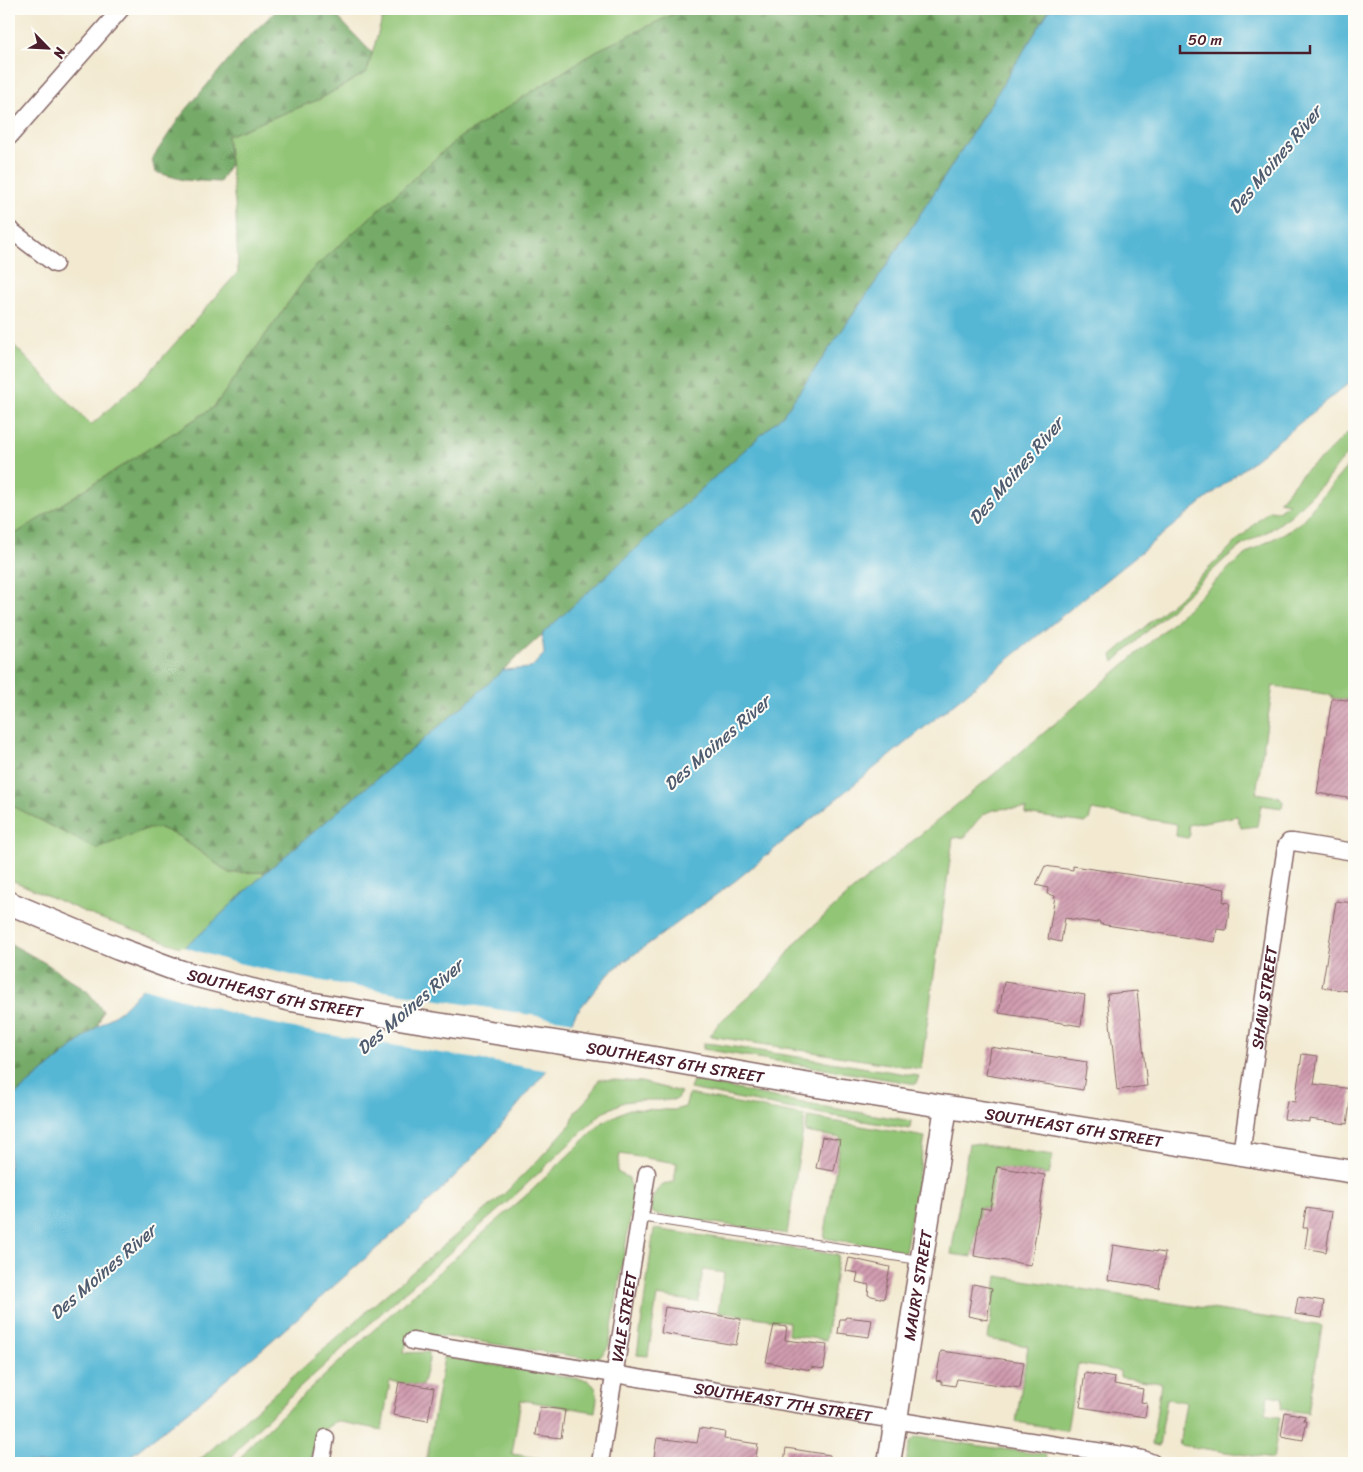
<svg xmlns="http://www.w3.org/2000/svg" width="1363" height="1472" font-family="Sriracha,sans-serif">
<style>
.grass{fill:#92c576;stroke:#6e7250}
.forest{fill:url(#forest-firs);stroke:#606449}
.water{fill:#57b7d5;stroke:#506b80}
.pier{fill:#f2e9d0}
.building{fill:url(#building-hatch)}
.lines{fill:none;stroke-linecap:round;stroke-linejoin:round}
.service-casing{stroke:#856665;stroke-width:10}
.minor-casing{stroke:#856665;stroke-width:19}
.secondary-casing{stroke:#856665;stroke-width:25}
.service{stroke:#fff;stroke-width:8}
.minor{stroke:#fff;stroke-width:16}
.secondary{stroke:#fff;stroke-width:22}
.labels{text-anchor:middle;stroke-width:4;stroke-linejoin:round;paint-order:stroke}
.street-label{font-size:16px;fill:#4a1f2b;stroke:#fdfcf7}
.water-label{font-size:18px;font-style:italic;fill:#4f5c6f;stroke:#fdfcf7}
</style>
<defs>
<pattern id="forest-firs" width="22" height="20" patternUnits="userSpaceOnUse" patternTransform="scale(1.25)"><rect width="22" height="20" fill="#75aa67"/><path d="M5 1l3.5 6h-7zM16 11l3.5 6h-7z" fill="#628a55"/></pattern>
<pattern id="building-hatch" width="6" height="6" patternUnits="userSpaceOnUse" patternTransform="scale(1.25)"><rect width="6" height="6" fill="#d09baf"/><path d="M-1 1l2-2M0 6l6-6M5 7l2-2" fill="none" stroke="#ab7e8f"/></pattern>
</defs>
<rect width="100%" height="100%" fill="#fdfcf7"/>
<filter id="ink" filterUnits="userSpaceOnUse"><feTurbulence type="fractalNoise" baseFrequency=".02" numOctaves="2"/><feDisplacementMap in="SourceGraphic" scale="10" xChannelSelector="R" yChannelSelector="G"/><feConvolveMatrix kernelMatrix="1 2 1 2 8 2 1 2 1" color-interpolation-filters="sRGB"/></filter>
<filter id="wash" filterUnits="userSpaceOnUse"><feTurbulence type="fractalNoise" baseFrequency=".0096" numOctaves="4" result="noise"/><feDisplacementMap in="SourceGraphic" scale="20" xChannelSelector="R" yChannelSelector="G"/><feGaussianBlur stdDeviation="1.12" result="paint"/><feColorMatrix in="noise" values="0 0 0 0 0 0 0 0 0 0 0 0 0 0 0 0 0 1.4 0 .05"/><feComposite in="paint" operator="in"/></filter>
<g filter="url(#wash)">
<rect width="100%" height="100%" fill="#f2e9d0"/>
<g class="grass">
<path d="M 402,9 L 684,9 L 596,51 L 456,140 L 311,271 L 214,407 L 9,538 L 10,341 L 91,425 L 147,375 L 238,272 L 236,212 L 227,136 L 320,99 L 367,72 L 382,19 L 396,15 Z"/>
<path d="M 1354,426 L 1354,445 L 1324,483 L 1290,516 L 1272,529 L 1241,546 L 1226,558 L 1114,662 L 1112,655 L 1176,600 L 1269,510 L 1278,511 L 1289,503 L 1279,501 L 1304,472 L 1322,458 Z"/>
<path d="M 1354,458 L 1354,701 L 1332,698 L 1332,695 L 1273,686 L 1256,793 L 1280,797 L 1283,802 L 1282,808 L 1261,805 L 1257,826 L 1241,828 L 1237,816 L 1188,825 L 1190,835 L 1188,838 L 1176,836 L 1177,824 L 1092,810 L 1089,820 L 1085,823 L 1025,814 L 1026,809 C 991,808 986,806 965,837 L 953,838 L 921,1069 L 710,1036 L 719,1023 L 768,979 L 799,939 L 852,891 L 1039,737 L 1168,627 L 1231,566 L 1252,550 L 1290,530 L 1301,522 Z"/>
<path d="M 9,804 L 96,849 L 146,829 L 160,828 L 180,837 L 229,873 L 266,872 L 196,938 L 183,948 L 94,916 L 9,879 Z"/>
<path d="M 703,1043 L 715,1044 L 919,1076 L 916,1084 L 703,1049 Z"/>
<path d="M 599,1079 L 641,1082 L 681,1092 L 676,1100 L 639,1100 L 624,1102 L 602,1113 L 511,1199 L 400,1296 L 292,1395 L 248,1437 L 227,1463 L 196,1463 L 377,1302 L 502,1196 L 538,1160 L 571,1124 L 575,1112 L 591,1095 Z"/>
<path d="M 693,1080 L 807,1104 L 906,1120 L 911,1121 L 910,1129 L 787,1108 L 690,1089 Z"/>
<path d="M 689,1094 L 805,1116 L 787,1234 L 655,1214 L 651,1212 C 650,1197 658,1183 674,1182 L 677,1163 L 620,1154 L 617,1172 L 629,1178 L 633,1200 L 609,1345 C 602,1357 598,1360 584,1358 L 449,1337 L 411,1333 L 403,1353 L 429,1352 L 429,1360 L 422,1386 L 390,1381 L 382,1430 L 336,1421 L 321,1432 L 317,1432 L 310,1463 L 237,1463 L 254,1441 L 392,1313 L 531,1191 L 603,1122 L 629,1109 L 674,1110 L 685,1107 Z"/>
<path d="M 808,1117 L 925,1137 L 905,1252 L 824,1238 L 841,1138 L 805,1132 Z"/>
<path d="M 969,1143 L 1053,1155 L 1049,1175 L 995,1167 L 988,1208 L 980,1207 L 972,1257 L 951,1254 Z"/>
<path d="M 654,1229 L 838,1255 L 826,1340 L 788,1335 L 789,1322 L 718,1312 L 724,1273 L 703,1270 L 698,1302 L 657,1296 L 648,1356 L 637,1355 Z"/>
<path d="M 997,1276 L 1322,1326 L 1308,1413 L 1281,1409 L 1282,1397 L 1268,1395 L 1265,1414 L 1280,1417 L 1273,1459 L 1179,1445 L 1186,1402 L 1167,1399 L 1159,1446 L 1152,1445 L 1161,1383 L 1120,1377 L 1120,1371 L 1078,1364 L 1067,1430 L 1016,1422 L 1028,1346 L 988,1339 Z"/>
<path d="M 444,1357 L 587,1380 C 601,1389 597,1397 595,1412 L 521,1400 L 512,1454 L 569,1463 L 426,1463 Z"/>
<path d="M 916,1437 L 1046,1455 L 1048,1463 L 906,1463 L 910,1443 Z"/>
</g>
<g class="forest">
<path d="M 278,9 L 328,9 L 332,11 L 372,53 L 367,72 L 320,99 L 227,136 L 230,164 L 220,182 L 184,180 L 155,172 L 152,159 L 180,117 L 245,40 Z"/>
<path d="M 684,9 L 1050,9 L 949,170 L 877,280 L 783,415 L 469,701 L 266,872 L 229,873 L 180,837 L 160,828 L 146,829 L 96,849 L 9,804 L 9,538 L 214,407 L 311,271 L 456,140 L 596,51 Z"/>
<path d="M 9,943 L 47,964 L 88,992 L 103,1011 L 97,1027 L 9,1100 Z"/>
</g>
<path class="water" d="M 1050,9 L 1354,9 L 1354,379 L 735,881 L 610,972 L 576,1013 L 547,1070 L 494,1134 L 456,1175 L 418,1212 L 260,1351 L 199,1402 L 122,1463 L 9,1463 L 9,1100 L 97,1027 L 121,1010 L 183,948 L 196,938 L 266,872 L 469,701 L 503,670 L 531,668 L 544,654 L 542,634 L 783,415 L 877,280 L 949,170 Z"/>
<path class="pier" d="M 181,946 L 229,961 L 304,978 L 574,1022 L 550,1071 L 312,1032 L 252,1019 L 140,987 Z"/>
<g id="blocks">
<g class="building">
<path d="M 1332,698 L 1354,701 L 1354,799 L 1317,793 Z"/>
<path d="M 1045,866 L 1073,870 L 1073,866 L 1225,889 L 1223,902 L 1230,903 L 1226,930 L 1217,929 L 1215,942 L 1100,924 L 1099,921 L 1097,921 L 1097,923 L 1065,918 L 1061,942 L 1048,939 L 1055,896 L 1047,894 L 1048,888 L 1036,885 Z"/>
<path d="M 1336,901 L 1354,903 L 1354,992 L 1322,987 Z"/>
<path d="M 1004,982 L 1085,995 L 1081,1026 L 999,1013 Z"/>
<path d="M 1137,991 L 1147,1086 L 1117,1090 L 1107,994 Z"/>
<path d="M 990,1047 L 1087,1062 L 1083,1090 L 986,1075 Z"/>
<path d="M 1302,1054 L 1318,1056 L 1314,1084 L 1352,1089 L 1347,1124 L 1309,1119 L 1309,1122 L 1284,1119 L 1287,1101 L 1295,1102 Z"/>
<path d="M 822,1137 L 840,1140 L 834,1171 L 816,1168 Z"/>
<path d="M 997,1167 L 1045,1175 L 1031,1265 L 974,1256 L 981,1208 L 990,1209 Z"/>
<path d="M 1306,1208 L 1332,1212 L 1326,1252 L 1305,1248 L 1308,1228 L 1303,1228 Z"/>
<path d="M 1113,1245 L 1165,1253 L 1159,1288 L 1108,1280 Z"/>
<path d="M 849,1258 L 890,1267 L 884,1299 L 868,1295 L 869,1285 L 856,1282 L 858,1273 L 846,1271 Z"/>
<path d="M 973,1284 L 992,1288 L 987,1320 L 968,1316 Z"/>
<path d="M 1298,1297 L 1324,1301 L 1322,1318 L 1295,1314 Z"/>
<path d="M 665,1307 L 741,1319 L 736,1345 L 661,1333 Z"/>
<path d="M 846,1317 L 872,1320 L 869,1337 L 838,1333 L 840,1319 L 845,1319 Z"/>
<path d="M 774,1325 L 787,1327 L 785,1340 L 827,1345 L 824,1369 L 811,1367 L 811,1370 L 766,1362 Z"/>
<path d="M 941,1351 L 1024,1362 L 1020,1388 L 957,1379 L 955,1386 L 942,1384 L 942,1381 L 936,1380 Z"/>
<path d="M 1085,1373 L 1115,1378 L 1114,1384 L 1143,1389 L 1141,1402 L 1147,1403 L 1145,1417 L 1080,1407 Z"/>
<path d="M 399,1382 L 434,1388 L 428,1421 L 393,1415 Z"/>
<path d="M 540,1407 L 565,1410 L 561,1438 L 536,1435 Z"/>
<path d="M 1285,1412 L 1305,1416 L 1304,1421 L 1307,1421 L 1303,1440 L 1281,1436 Z"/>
<path d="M 700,1428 L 725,1432 L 724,1439 L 758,1444 L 755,1463 L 653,1463 L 657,1438 L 697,1443 Z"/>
<path d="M 786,1448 L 830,1455 L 829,1463 L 784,1463 Z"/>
</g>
</g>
</g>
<g filter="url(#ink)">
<use href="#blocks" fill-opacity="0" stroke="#856665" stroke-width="1"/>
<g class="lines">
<g class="service-casing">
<path id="service" d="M 640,1217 L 919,1260"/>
</g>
<g class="minor-casing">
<g id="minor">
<path d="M 9,137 L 121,9"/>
<path d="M 9,229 L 55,264"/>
<path id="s1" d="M 1241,1154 L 1286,846 L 1289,842 L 1293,842 L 1354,852"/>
<path id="s2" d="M 412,1341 L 925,1425 L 1129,1456 L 1143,1459 L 1153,1463"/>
<path d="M 321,1463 L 326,1438"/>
<path id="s3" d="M 600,1463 L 647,1173"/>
</g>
</g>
<g class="secondary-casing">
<g id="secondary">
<path id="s4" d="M 9,903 L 119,949 L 182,972 L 291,1000 L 411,1020 L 614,1051 L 780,1080 L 1354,1172"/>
<path id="s5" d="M 889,1463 L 946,1107"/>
</g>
</g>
<use href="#service" class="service"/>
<use href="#minor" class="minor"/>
<use href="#secondary" class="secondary"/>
</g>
</g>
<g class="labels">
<g class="street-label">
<text dy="6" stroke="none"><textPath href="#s4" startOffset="282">SOUTHEAST 6TH STREET</textPath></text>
<text dy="6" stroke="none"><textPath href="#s1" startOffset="158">SHAW STREET</textPath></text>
<text dy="6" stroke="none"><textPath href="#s4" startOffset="688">SOUTHEAST 6TH STREET</textPath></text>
<text dy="6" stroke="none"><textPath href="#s4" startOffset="1092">SOUTHEAST 6TH STREET</textPath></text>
<text dy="6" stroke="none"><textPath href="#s5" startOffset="180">MAURY STREET</textPath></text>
<text dy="6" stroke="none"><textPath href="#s3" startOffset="148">VALE STREET</textPath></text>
<text dy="6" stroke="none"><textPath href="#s2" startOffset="376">SOUTHEAST 7TH STREET</textPath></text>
</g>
<g class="water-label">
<text transform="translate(1275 160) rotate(-50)" y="6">Des Moines River</text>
<text transform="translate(1016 471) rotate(-49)" y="6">Des Moines River</text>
<text transform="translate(717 743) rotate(-41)" y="6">Des Moines River</text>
<text transform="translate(410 1007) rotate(-41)" y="6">Des Moines River</text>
<text transform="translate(103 1272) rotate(-41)" y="6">Des Moines River</text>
</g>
</g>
<rect width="1363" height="1472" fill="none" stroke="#fdfcf7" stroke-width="30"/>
<g transform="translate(48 48) rotate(114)" stroke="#fdfcf7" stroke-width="4" paint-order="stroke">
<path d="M0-4L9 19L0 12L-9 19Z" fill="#4a1f2b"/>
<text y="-8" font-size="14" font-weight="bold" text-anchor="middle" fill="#4a1f2b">N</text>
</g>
<path d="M1180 45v8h130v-8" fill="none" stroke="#4a1f2b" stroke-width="2.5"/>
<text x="1188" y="45" font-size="15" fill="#4a1f2b" stroke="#fdfcf7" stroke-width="4" paint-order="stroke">50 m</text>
</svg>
